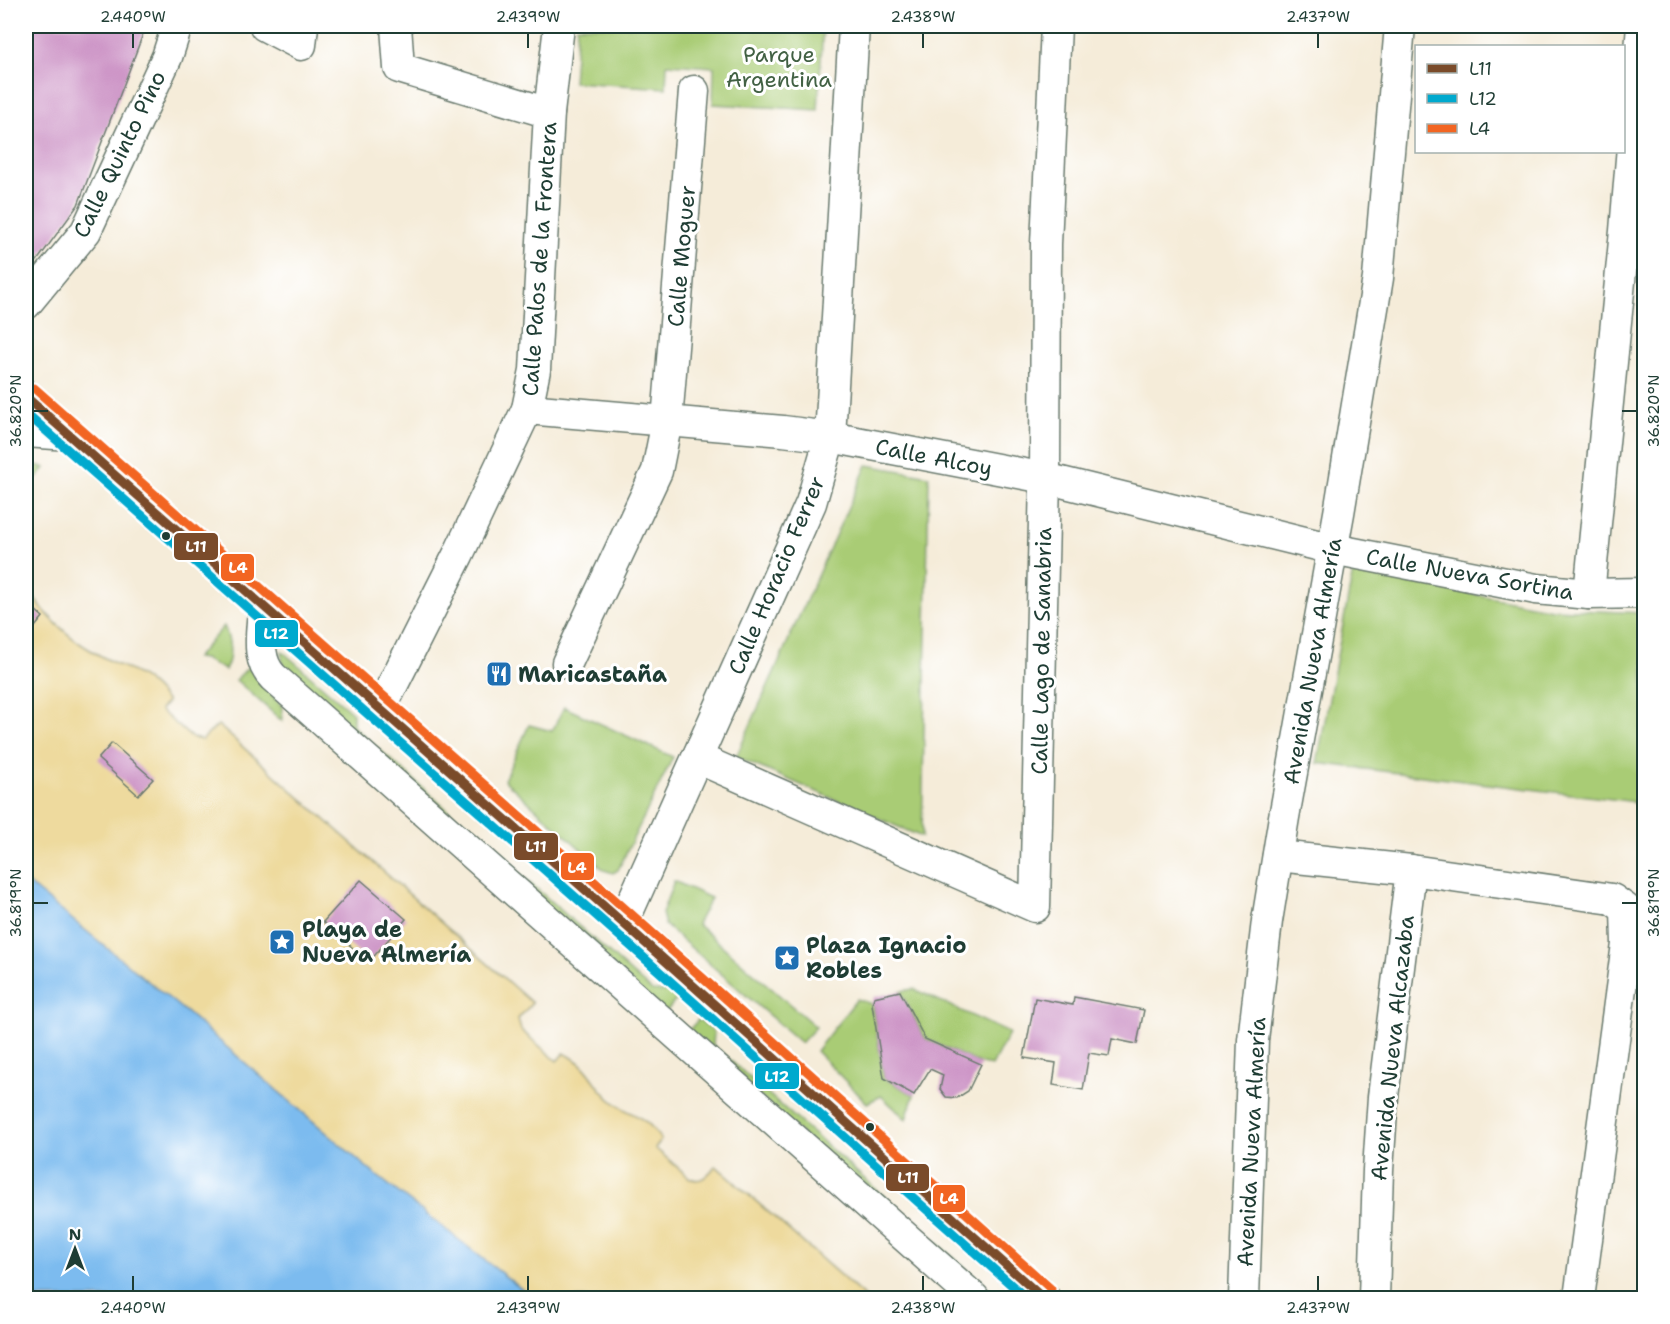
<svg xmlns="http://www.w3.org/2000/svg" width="1670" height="1324" font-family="'Shantell Sans',sans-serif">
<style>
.green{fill:#a9cc75;stroke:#648454;stroke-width:1.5}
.sand{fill:#eeda9e;stroke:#868c69;stroke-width:1.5}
.water{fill:#7bbbef;stroke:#4d7c92;stroke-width:1.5}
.building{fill:#ce96c7}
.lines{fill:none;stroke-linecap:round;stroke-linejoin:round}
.minor-casing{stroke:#6a7a6e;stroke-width:33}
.major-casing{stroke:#6a7a6e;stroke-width:36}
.minor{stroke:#fff;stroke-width:30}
.major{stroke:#efc469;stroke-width:33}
.bus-1-casing{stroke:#fff;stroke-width:14}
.bus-2-casing{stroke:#fff;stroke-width:14}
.bus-3-casing{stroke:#fff;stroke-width:14}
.bus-1{stroke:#7a4b2a;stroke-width:9}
.bus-2{stroke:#00a9ce;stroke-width:9}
.bus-3{stroke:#f26522;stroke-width:9}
.ticks{fill:none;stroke:#1f3d34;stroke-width:2}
.bus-dot{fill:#1f3d34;stroke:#fff;stroke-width:2}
.labels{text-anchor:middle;stroke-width:6;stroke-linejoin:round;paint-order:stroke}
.park-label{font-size:22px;fill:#426144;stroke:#fff}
.street-label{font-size:22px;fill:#1f3d34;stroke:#fff}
.poi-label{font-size:22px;font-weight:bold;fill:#1f3d34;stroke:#fff;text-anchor:start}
.line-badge{stroke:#fff;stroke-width:2}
.badge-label{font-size:16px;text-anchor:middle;font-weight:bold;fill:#fff}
.neatline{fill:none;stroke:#1f3d34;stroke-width:2}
.ticks-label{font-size:15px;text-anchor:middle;fill:#1f3d34}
</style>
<rect width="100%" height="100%" fill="#fff"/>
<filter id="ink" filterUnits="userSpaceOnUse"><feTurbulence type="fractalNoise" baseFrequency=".0167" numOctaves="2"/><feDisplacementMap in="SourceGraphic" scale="12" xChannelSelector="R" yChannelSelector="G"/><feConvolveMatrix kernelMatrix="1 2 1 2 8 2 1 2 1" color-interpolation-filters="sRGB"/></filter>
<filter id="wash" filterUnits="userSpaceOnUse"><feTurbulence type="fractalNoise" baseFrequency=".008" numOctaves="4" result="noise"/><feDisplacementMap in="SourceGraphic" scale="24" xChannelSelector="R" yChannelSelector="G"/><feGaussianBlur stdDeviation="1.35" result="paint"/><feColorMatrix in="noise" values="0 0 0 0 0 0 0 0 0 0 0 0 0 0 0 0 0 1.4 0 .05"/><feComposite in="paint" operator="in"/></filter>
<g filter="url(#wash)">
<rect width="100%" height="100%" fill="#f5ecd9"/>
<g class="green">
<path d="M 577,26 L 823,26 L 818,110 L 713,104 L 714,67 L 667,64 L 666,88 L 573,82 Z"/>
<path d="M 26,464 L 41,466 L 45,468 L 26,489 Z"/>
<path d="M 867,465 L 929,476 L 922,837 L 736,757 Z"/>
<path d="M 1353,571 L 1552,609 L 1644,613 L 1644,803 L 1317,763 Z"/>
<path d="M 224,626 C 230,639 233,657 225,670 L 204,659 L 196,658 Z"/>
<path d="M 282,651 L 353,713 L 353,726 L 652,991 L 668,992 L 677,999 L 665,1013 L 285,671 L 282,660 Z"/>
<path d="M 251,664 L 266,688 L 282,706 L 282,721 L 236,680 Z"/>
<path d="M 564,707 L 673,757 L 618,870 L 613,873 L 604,870 L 504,780 L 529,725 L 552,731 Z"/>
<path d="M 674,881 L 711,898 L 697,924 L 816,1027 L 801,1043 L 665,925 L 662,913 Z"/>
<path d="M 914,989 L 1009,1033 L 992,1066 L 981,1064 L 925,1039 L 900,991 Z"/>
<path d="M 857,999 L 872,1004 L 884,1078 L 914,1095 L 906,1119 L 881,1096 L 867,1103 L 816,1051 Z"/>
<path d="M 699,1019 L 714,1032 L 713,1045 L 999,1298 L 986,1298 L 687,1032 Z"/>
</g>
<path class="sand" d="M 26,587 C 44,613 64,635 92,651 C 123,670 144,670 167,702 L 160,710 L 192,738 L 202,740 L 218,725 L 532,1003 L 518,1019 L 521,1030 L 557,1061 L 564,1053 C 592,1067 591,1082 610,1099 C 630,1117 644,1112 661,1140 L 655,1148 L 690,1178 C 702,1184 708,1174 716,1166 L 866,1298 L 533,1298 L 371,1171 L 187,1013 L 26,882 Z"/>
<path class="water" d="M 26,882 L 187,1013 L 371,1171 L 533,1298 L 26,1298 Z"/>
<g id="blocks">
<g class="building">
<path d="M 26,26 L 146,26 L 78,205 L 26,276 Z"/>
<path d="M 26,602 L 43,617 L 26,638 Z"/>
<path d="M 112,743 L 153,779 L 138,795 L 98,759 Z"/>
<path d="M 361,880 L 406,919 L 369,962 L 323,922 Z"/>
<path d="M 900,991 L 925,1039 L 981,1064 L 968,1091 L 957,1098 L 946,1097 L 940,1089 L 943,1075 L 930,1069 L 914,1095 L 884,1078 L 872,1004 L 874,997 Z"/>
<path d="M 1074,997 L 1144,1010 L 1137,1044 L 1112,1039 L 1109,1056 L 1089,1053 L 1083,1090 L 1053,1085 L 1056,1063 L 1024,1058 L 1035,998 L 1073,1005 Z"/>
</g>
</g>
</g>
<g filter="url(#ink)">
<use href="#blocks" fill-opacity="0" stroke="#6a7a6e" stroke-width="1.5"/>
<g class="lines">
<g class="minor-casing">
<g id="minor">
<path d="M 265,26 L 301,45 L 303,26"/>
<path d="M 396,26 L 399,68 L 549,113"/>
<path d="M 26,304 L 86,231 L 167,57 L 177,26"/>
<path d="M 527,409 L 783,431 L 830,437 L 1045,478 L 1333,549 L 1536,589 L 1589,594 L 1644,593"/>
<path d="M 26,432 L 69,435"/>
<path d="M 1589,594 L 1625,231 L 1642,26"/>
<path d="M 263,608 C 262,632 255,659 273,677 L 974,1298"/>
<path d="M 567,663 L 657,471 L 667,421 L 694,91"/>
<path d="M 380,710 L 458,555 L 527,409 L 535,370 L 549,113 L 559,26"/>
<path d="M 697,758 L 1035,907 L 1045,478 L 1046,244 L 1056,26"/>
<path d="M 1278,856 L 1411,870 L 1612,899 L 1626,909 L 1627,944 L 1579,1298"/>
<path d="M 623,923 L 811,503 L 830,437 L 854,26"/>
<path d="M 1244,1298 L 1253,1040 L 1267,921 L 1284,817 L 1339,513 L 1378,278 L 1400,26"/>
<path d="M 1374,1298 L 1378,1170 L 1383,1097 L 1411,870"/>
</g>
</g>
<g class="major-casing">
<path id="major" d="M 26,397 L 623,923 L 1043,1298"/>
</g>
<use href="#minor" class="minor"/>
<use href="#major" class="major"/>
<g class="bus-1-casing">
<path id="bus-1" d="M 26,397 L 623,923 L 1043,1298"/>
</g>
<g class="bus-2-casing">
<path id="bus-2" d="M 26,413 L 615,932 L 1026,1298"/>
</g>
<g class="bus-3-casing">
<path id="bus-3" d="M 34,388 L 631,914 L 1051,1289"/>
</g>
<use href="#bus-1" class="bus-1"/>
<use href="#bus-2" class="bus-2"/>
<use href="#bus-3" class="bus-3"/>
</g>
</g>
<path class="ticks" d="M 133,33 L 133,48M 528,33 L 528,48M 923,33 L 923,48M 1318,33 L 1318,48M 33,411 L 48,411M 1622,411 L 1637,411M 33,903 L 48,903M 1622,903 L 1637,903M 133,1276 L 133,1291M 528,1276 L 528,1291M 923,1276 L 923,1291M 1318,1276 L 1318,1291"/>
<defs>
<g id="restaurant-square" transform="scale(1.35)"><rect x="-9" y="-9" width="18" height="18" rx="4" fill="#1f6fb2" stroke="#fff"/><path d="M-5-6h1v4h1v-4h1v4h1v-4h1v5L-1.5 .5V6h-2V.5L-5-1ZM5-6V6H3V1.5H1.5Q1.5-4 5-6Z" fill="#fff"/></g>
<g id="sight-square" transform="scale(1.35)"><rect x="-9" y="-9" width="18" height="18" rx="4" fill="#1f6fb2" stroke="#fff"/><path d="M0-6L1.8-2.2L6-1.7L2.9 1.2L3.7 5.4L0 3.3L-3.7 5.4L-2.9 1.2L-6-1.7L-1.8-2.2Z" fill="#fff"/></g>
</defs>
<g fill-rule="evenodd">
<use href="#restaurant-square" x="499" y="674"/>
<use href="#sight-square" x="282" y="942"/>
<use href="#sight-square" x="787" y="958"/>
</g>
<g class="bus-dot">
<circle cx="166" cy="536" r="5"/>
<circle cx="870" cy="1127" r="5"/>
</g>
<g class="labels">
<g class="park-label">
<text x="779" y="62">Parque<tspan x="779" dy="25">Argentina</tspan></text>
</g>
<g class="street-label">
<text transform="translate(119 154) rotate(-64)" y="8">Calle Quinto Pino</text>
<text transform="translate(681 256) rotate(-85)" y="8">Calle Moguer</text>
<text transform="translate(539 259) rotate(-86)" y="8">Calle Palos de la Frontera</text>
<text transform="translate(934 457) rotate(11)" y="8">Calle Alcoy</text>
<text transform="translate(1470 574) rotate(10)" y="8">Calle Nueva Sortina</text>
<text transform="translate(776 575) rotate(-67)" y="8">Calle Horacio Ferrer</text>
<text transform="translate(1041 651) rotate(-89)" y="8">Calle Lago de Sanabria</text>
<text transform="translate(1312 661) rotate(-80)" y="8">Avenida Nueva Almería</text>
<text transform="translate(1392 1048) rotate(-84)" y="8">Avenida Nueva Alcazaba</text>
<text transform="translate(1251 1142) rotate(-87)" y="8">Avenida Nueva Almería</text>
</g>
<g class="poi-label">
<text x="518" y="682">Maricastaña</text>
<text x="302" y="937">Playa de<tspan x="302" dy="25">Nueva Almería</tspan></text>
<text x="806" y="953">Plaza Ignacio<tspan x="806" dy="25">Robles</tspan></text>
</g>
</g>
<g class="line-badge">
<rect x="173" y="532" width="46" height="29" rx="6" fill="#7a4b2a"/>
<rect x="220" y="553" width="35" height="29" rx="6" fill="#f26522"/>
<rect x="254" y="619" width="45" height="29" rx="6" fill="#00a9ce"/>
<rect x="513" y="832" width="46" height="29" rx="6" fill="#7a4b2a"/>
<rect x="560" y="852" width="35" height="29" rx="6" fill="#f26522"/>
<rect x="754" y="1062" width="46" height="28" rx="6" fill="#00a9ce"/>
<rect x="885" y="1163" width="45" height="29" rx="6" fill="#7a4b2a"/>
<rect x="932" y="1184" width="34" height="29" rx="6" fill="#f26522"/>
</g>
<g class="badge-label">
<text x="196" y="552">L11</text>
<text x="238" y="573">L4</text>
<text x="276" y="639">L12</text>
<text x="536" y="852">L11</text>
<text x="577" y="873">L4</text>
<text x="777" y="1082">L12</text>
<text x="908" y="1183">L11</text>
<text x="949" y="1204">L4</text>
</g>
<rect width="1670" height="1324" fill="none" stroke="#fff" stroke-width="66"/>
<rect x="1415" y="45" width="210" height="108" fill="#ffffff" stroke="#a5b1ae" stroke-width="1.5"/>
<rect x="1427" y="64" width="30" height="9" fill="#7a4b2a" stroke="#a5b1ae" stroke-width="1.5"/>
<text x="1469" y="75" font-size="18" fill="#1f3d34">L11</text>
<rect x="1427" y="94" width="30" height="9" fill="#00a9ce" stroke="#a5b1ae" stroke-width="1.5"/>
<text x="1469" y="105" font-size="18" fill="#1f3d34">L12</text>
<rect x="1427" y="124" width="30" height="9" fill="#f26522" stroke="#a5b1ae" stroke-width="1.5"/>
<text x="1469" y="135" font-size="18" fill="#1f3d34">L4</text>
<g transform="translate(75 1249)" stroke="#ffffff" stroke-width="4.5" paint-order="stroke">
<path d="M0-4.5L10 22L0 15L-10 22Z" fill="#1f3d34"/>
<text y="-9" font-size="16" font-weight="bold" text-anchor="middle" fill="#1f3d34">N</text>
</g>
<rect x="33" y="33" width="1604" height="1258" class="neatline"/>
<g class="ticks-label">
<text x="133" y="22">2.440°W</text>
<text x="528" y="22">2.439°W</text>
<text x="923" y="22">2.438°W</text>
<text x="1318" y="22">2.437°W</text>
<text transform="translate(16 411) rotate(-90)" y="5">36.820°N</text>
<text transform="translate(1654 411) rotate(-90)" y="5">36.820°N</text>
<text transform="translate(16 903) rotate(-90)" y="5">36.819°N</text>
<text transform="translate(1654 903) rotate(-90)" y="5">36.819°N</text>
<text x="133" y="1313">2.440°W</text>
<text x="528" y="1313">2.439°W</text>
<text x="923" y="1313">2.438°W</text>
<text x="1318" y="1313">2.437°W</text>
</g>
</svg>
